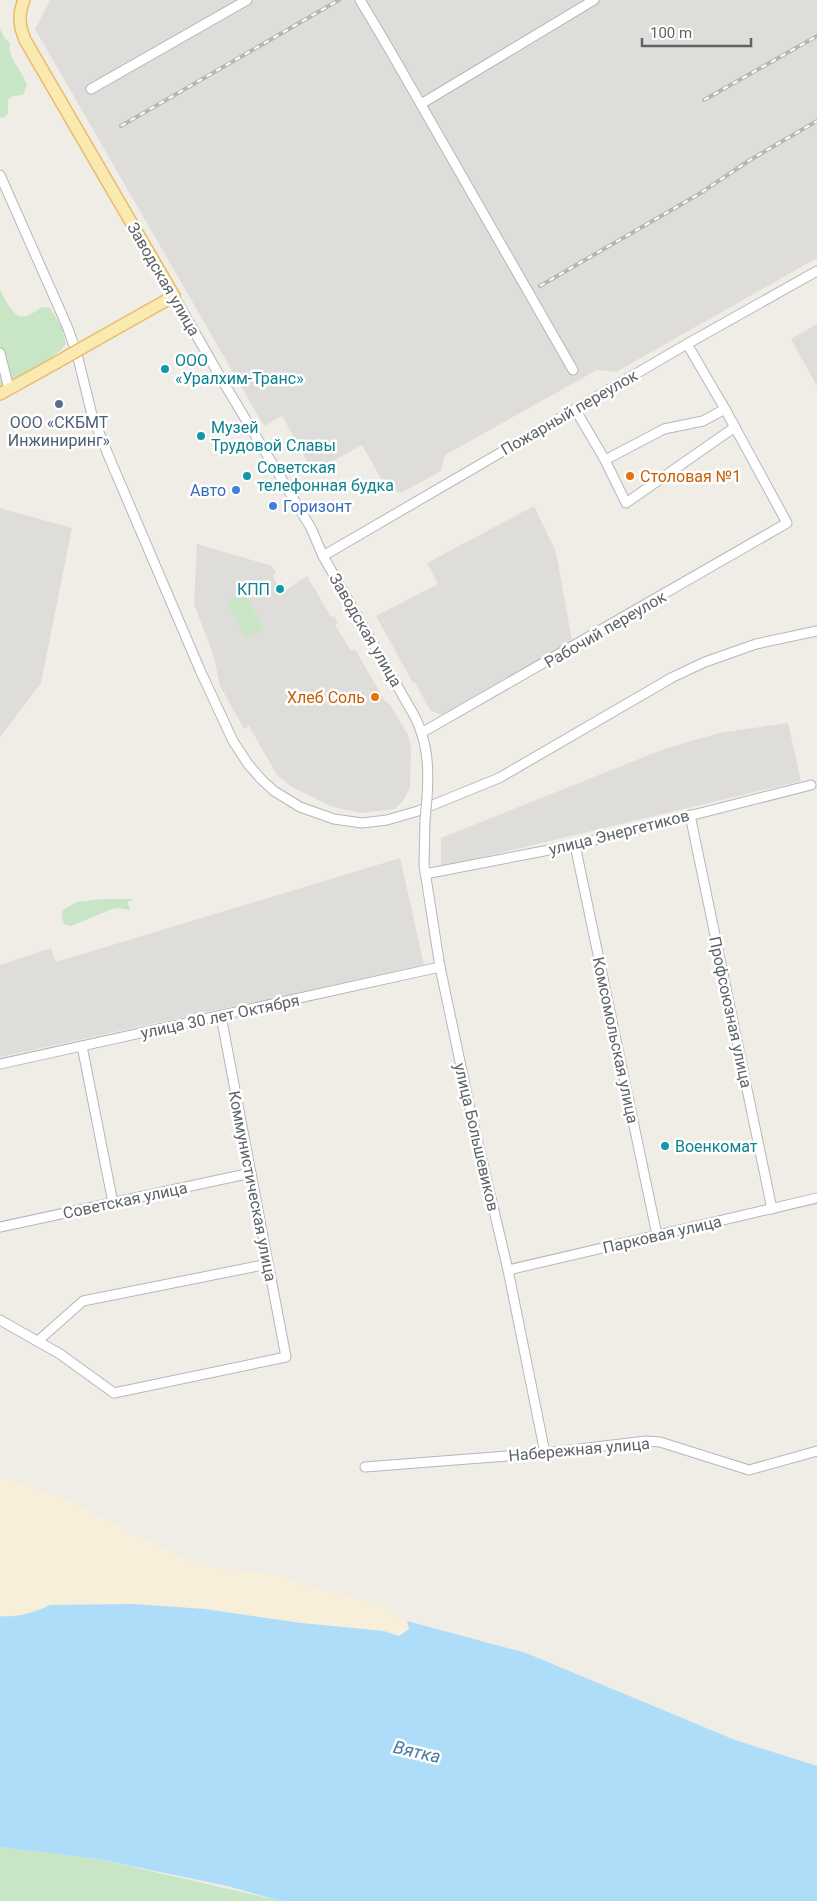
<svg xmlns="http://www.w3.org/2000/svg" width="817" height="1901" font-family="Roboto,sans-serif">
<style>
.industrial{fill:#dfddd9}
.green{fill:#c8e5c6}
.sand{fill:#f8efda}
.water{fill:#aeddf9}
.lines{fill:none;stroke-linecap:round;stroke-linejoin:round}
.minor-casing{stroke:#b4b7bb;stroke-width:11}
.major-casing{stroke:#e8bd68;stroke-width:14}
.minor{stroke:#fff;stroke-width:9}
.major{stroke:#faeab2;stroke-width:11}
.rail-casing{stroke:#b5b6b6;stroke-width:4}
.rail{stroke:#fff;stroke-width:2;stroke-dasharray:5.5;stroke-linecap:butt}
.minor-bridge-casing{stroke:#b4b7bb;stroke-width:11;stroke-linecap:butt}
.major-bridge-casing{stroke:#e8bd68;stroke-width:14;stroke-linecap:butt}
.minor-bridge{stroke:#fff;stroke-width:9}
.major-bridge{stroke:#faeab2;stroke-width:11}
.culture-dot{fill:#0f9aa8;stroke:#fff;stroke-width:2}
.service-dot{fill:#5c6f8a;stroke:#fff;stroke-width:2}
.food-dot{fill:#e8710a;stroke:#fff;stroke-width:2}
.shop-dot{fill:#3f7fe0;stroke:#fff;stroke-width:2}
.labels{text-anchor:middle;stroke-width:5;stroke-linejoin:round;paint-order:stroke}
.street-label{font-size:16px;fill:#5f6366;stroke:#fff}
.culture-label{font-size:16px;fill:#0d838f;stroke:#fff;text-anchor:start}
.service-label{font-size:16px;fill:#4e5e75;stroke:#fff}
.food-label{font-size:16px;fill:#c56008;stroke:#fff;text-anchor:start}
.shop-label{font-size:16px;fill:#366cbe;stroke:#fff;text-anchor:end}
.water-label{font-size:18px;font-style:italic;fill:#4779a2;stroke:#fff}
</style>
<rect width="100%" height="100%" fill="#f0ede7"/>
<g class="industrial">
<path d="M 50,0 L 817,0 L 817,258 L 616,372 L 597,370 L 445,455 L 441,471 L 401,493 L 387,489 L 362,445 L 313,472 L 282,416 L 264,426 L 35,29 Z"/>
<path d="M 817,324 L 817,386 L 791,339 Z"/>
<path d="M 534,506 L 556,552 L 572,641 L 442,715 L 430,710 L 415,682 L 413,683 L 376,616 L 438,584 L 427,563 Z"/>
<path d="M 0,508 L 72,528 L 41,683 L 0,737 Z"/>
<path d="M 197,544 L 272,566 L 276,573 L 273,575 L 275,580 L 277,584 L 280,583 L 285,591 L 307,576 L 331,617 L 334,616 L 338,623 L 335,625 L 351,651 L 355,649 L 384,700 L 390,705 L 408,735 L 411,748 L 410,788 L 403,801 L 395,809 L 361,813 L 333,807 L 292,787 L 277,775 L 249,726 L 244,729 L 220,686 L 214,657 L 194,604 Z"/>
<path d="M 788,723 L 801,781 L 441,867 L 441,838 L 664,749 L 719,733 Z"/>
<path d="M 400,858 L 424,965 L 0,1057 L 0,965 L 51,948 L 56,962 Z"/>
</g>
<g class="green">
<path d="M 0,28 L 4,38 L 10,43 C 7,59 23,70 27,85 L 23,95 L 13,96 L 8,100 L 8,114 L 3,118 L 0,117 Z"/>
<path d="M 0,289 C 5,299 15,323 29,315 C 38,311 39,305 50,308 L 62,328 L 66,344 L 61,350 L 32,371 L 0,388 Z"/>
<path d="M 244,593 L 264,628 L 246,638 L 227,602 Z"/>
<path d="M 102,899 L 135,899 L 128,902 L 130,910 L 118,908 L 112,909 L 71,926 L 64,924 L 62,919 L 63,910 L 77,902 Z"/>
<path d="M 0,1847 L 98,1859 L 281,1901 L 0,1901 Z"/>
</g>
<path class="sand" d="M 7,1478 L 66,1499 L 141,1538 L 206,1567 L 272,1574 L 287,1577 L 300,1584 L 371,1602 L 392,1612 L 407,1621 L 410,1629 L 399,1636 L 384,1631 L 301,1623 L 205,1609 L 133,1604 L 50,1605 C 37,1612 14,1618 0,1616 L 0,1480 Z"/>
<path class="water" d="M 133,1604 L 205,1609 L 301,1623 L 384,1631 L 399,1636 L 409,1629 L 407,1621 L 526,1653 L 735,1740 L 817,1766 L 817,1901 L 281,1901 L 227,1886 L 98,1859 L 0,1847 L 0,1616 C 14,1618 37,1612 50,1605 Z"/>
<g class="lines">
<g class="minor-casing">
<g id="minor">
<path d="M 360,0 L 388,47 L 573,370"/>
<path d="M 91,89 L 247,0"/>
<path d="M 421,104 L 594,0"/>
<path d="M 0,175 L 67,326 L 77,354 L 92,415 L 109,457 L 200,670 L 233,741 L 248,764 L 261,779 L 274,791 L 300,807 L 334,819 L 362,823 L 387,820 L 418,811 L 499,778 L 673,677 L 705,662 L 756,644 L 817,631"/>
<path d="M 174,296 L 222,380 L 311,528 L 323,556 L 415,717 C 428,743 429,769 427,798"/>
<path d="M 0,353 L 9,389"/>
<path d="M 575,409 L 605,460 L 626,503 L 735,427"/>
<path d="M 605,460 L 664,429 L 703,421 L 725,409"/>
<path d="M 323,556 L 687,344 L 817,271"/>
<path d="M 423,732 L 787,523 L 725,409 L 687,344"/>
<path d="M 690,815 L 772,1209"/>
<path d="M 425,820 L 424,865 L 440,967 L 470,1109 L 508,1270 L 545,1453"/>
<path d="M 575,845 L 657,1235"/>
<path d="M 425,874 L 575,845 L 811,785"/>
<path d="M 82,1046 L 113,1203"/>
<path d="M 0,1064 L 440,967"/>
<path d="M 0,1227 L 251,1173"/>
<path d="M 508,1270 L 817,1198"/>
<path d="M 0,1320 L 60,1354 L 114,1393 L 286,1357 L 221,1016"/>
<path d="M 39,1340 L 83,1301 L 268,1264"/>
<path d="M 365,1467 L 545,1453 L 646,1441 L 660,1442 L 749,1470 L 817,1451"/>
</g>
</g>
<g class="major-casing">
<g id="major">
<path d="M 24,0 C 18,15 19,25 25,40 L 174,296 L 96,340"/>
<path d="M 0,394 L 54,364"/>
</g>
</g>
<use href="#minor" class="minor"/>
<use href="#major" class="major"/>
<g class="rail-casing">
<g id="rail">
<path d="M 704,100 L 817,36"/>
<path d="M 121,126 L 339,0"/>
<path d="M 540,286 L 699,194 L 750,160 L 817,121"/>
</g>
</g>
<use href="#rail" class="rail"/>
<g class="minor-bridge-casing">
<path id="minor-bridge" d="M 425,820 L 427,798"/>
</g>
<g class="major-bridge-casing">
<path id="major-bridge" d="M 54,364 L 96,340"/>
</g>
<use href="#minor-bridge" class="minor-bridge"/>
<use href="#major-bridge" class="major-bridge"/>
</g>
<g class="culture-dot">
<circle cx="165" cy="369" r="5"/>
<circle cx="201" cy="436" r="5"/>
<circle cx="247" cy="476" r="5"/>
<circle cx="280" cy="589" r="5"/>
<circle cx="665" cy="1146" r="5"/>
</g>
<circle class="service-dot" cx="59" cy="404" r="5"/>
<g class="food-dot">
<circle cx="630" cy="476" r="5"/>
<circle cx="375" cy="697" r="5"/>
</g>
<g class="shop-dot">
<circle cx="236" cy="490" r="5"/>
<circle cx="273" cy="506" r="5"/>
</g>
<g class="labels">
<g class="street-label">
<text transform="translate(164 279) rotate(60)" y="6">Заводская улица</text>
<text transform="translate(569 412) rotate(-30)" y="6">Пожарный переулок</text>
<text transform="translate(605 629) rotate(-30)" y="6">Рабочий переулок</text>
<text transform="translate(366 630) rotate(60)" y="6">Заводская улица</text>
<text transform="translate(619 832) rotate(-14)" y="6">улица Энергетиков</text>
<text transform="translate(731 1012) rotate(78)" y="6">Профсоюзная улица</text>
<text transform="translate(220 1016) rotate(-12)" y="6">улица 30 лет Октября</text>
<text transform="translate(616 1040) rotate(78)" y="6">Комсомольская улица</text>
<text transform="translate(477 1137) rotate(77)" y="6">улица Большевиков</text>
<text transform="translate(253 1186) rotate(79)" y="6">Коммунистическая улица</text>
<text transform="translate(125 1200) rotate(-12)" y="6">Советская улица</text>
<text transform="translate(662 1234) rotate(-13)" y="6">Парковая улица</text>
<text transform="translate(579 1449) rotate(-5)" y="6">Набережная улица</text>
</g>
<g class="culture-label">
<text x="175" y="366">ООО<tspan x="175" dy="18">«Уралхим-Транс»</tspan></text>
<text x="211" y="433">Музей<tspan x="211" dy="18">Трудовой Славы</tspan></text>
<text x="257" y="473">Советская<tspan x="257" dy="18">телефонная будка</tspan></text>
<text x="270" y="595" text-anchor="end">КПП</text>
<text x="675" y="1152">Военкомат</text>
</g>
<g class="service-label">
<text x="59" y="428">ООО «СКБМТ<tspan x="59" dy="18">Инжиниринг»</tspan></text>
</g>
<g class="food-label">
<text x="640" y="482">Столовая №1</text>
<text x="365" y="703" text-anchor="end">Хлеб Соль</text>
</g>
<g class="shop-label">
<text x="226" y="496">Авто</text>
<text x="283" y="512" text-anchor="start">Горизонт</text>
</g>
<g class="water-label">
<text transform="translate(417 1752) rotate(13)" y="6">Вятка</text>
</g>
</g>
<path d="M642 38v8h109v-8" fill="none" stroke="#5f6366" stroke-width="2.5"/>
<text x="650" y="38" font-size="15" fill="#5f6366" stroke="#ffffff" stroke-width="4" paint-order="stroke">100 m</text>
</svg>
